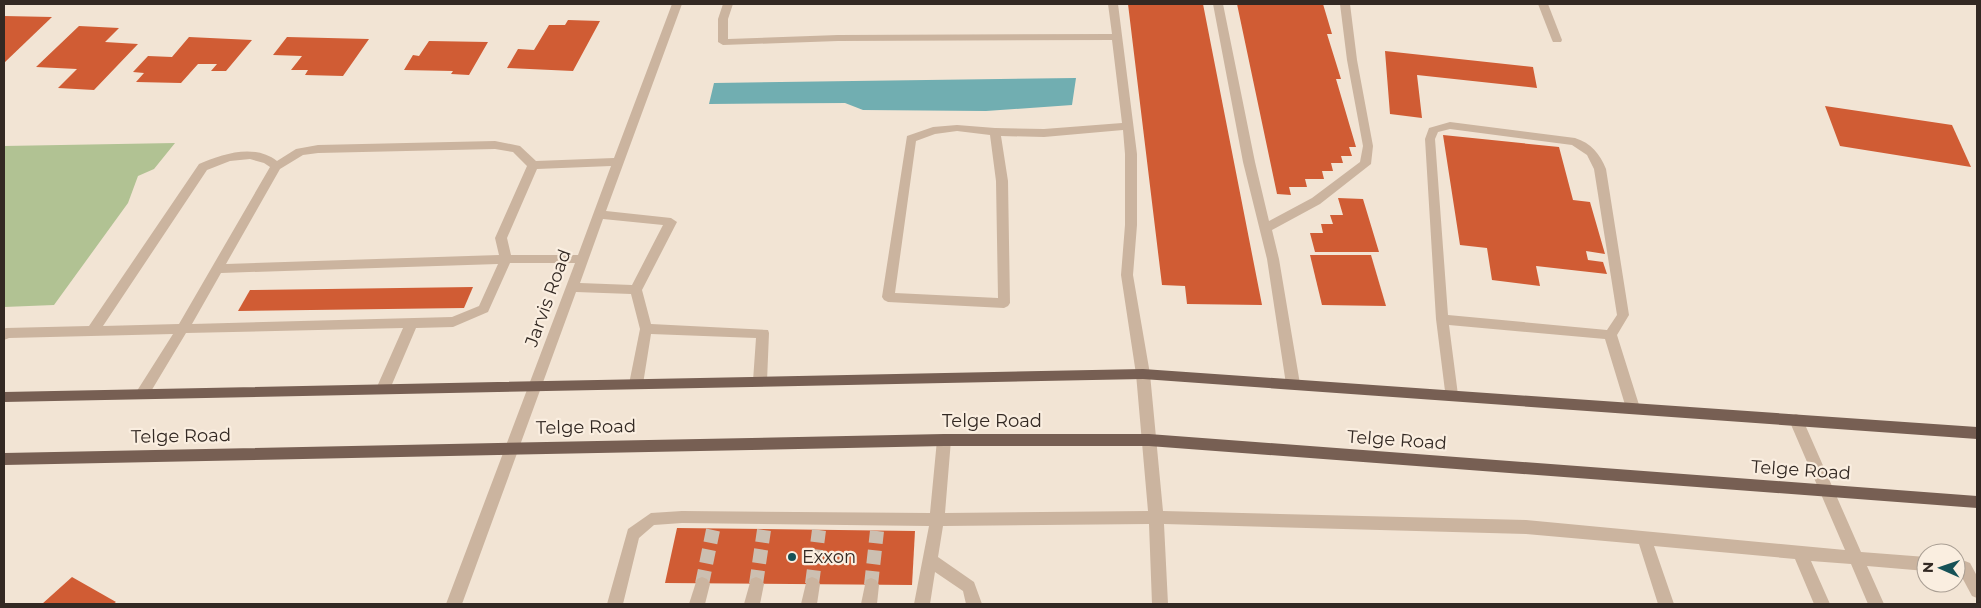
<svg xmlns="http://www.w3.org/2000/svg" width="1981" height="608" font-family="Montserrat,sans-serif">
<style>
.green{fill:#b1c293}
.water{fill:#71aeb1}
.building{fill:#d05c34}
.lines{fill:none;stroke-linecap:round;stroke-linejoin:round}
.minor-tunnel{stroke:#ccbfb1;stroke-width:14;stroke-dasharray:14 7;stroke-linecap:butt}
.minor{fill:#cbb49f;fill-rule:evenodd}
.major{fill:#775f53;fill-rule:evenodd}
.poi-dot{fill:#165257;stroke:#faeee0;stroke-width:2}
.labels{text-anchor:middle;stroke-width:4.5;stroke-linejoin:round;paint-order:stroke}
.street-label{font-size:18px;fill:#332923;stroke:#faeee0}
.poi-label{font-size:18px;fill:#332923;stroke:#faeee0;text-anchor:start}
</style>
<rect width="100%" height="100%" fill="#f2e4d4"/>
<path class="green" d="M 175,143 L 154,169 L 138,176 L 128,203 L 54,305 L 4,307 L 4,146 Z"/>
<path class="water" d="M 1076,78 L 1072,105 L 986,111 L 863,110 L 845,103 L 709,104 L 714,83 Z"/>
<g class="building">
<path d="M 1128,4 L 1203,4 L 1262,305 L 1187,304 L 1185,286 L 1162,285 Z"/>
<path d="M 1237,4 L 1323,4 L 1332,34 L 1327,34 L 1341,79 L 1336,79 L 1356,147 L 1349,147 L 1352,156 L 1341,156 L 1343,163 L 1331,163 L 1333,171 L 1322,171 L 1324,179 L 1305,179 L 1307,187 L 1289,187 L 1291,195 L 1277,194 Z"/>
<path d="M 4,16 L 52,17 L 4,63 Z"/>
<path d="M 568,20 L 600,21 L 573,71 L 507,68 L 518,49 L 534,50 L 549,25 L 565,25 Z"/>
<path d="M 79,26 L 119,28 L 105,42 L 138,44 L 94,90 L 58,88 L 77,69 L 36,67 Z"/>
<path d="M 189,37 L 252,40 L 226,71 L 211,71 L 217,64 L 198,64 L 181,83 L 136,82 L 144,73 L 133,72 L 148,56 L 172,57 Z"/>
<path d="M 287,37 L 369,39 L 343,76 L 305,75 L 308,70 L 291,70 L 302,56 L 273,55 Z"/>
<path d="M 429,41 L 488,42 L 469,75 L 451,74 L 453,71 L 404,70 L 413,55 L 419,56 Z"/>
<path d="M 1385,51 L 1533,67 L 1537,88 L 1417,75 L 1422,118 L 1390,114 Z"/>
<path d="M 1825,106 L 1952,125 L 1971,167 L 1840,146 Z"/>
<path d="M 1443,135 L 1559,147 L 1573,200 L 1590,202 L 1605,254 L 1586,251 L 1588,260 L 1603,262 L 1607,274 L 1536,266 L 1540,286 L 1492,280 L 1487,248 L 1460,245 Z"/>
<path d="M 1338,198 L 1363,199 L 1379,252 L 1315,252 L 1310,233 L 1323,233 L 1321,224 L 1333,224 L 1330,215 L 1343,215 Z"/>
<path d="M 1310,255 L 1371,255 L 1386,306 L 1322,305 Z"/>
<path d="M 473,287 L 464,308 L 238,311 L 250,290 Z"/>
<path d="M 677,528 L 915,531 L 912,585 L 665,583 Z"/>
<path d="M 72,577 L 116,602 L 113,604 L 42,604 Z"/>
</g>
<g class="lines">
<g class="minor-tunnel">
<path d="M 702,584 L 713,530"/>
<path d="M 756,584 L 764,530"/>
<path d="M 812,584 L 819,530"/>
<path d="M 871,585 L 877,531"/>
</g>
<g class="minor">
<path d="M 672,4 L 682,4 L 606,211 L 671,218 L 677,222 L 642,290 L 651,324 L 768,330 L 769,333 L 767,381 L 765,385 L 760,386 L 755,385 L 753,381 L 756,338 L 651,334 L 643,384 L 641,388 L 636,389 L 631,388 L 629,384 L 640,329 L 631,294 L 576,292 L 462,604 L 446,604 L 575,263 L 510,263 L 488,312 L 453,327 L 416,328 L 390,389 L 388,393 L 383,394 L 378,393 L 376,389 L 403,328 L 186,333 L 147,398 L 142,399 L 137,398 L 135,394 L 173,334 L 9,338 L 4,340 L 4,329 L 6,328 L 89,326 L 199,164 C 222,154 254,143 277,161 L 296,149 L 318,145 L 495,141 L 520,146 L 536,161 L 614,158 ZM 495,149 L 513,152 L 527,166 L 495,238 L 499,255 L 226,264 L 280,169 L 303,155 L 318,153 ZM 250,159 L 264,163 L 270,167 L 179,324 L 103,326 L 207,170 L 230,161 ZM 611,166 L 578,255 L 511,255 L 507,238 L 537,169 ZM 603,219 L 663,225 L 632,285 L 580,283 ZM 498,264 L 479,306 L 452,317 L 192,324 L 221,273 Z"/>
<path d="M 723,4 L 733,4 L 728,19 L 728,39 L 838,35 L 1112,34 L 1108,4 L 1118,4 L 1137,154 L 1137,225 L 1133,275 L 1150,374 L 1163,511 L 1526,520 L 1845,550 L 1789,420 L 1791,416 L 1796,414 L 1801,416 L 1803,420 L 1861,552 L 1926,557 L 1926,571 L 1867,566 L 1884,604 L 1868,604 L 1851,564 L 1811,561 L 1830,604 L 1814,604 L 1795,559 L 1654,546 L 1674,604 L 1658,604 L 1639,544 L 1526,534 L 1164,524 L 1168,604 L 1152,604 L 1149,524 L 943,526 L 938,557 L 974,582 L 982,604 L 966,604 L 963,591 L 935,572 L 930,604 L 914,604 L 929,526 L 682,523 L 654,525 L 639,538 L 623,604 L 607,604 L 628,529 L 651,513 L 682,511 L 930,513 L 937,440 L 939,436 L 944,434 L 949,436 L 951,440 L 945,513 L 1148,511 L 1136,374 L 1121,275 L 1125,225 L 1125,154 L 1123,130 L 1044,137 L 1001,136 L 1008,181 L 1010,303 L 1008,306 L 1004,308 L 888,302 L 884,300 L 882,297 L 907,136 L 933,127 L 957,125 L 995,128 L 1044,129 L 1122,123 L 1112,40 L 838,41 L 723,45 L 718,42 L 718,19 ZM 957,131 L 990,135 L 996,181 L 998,298 L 895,293 L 916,141 L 935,134 Z"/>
<path d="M 1213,4 L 1223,4 L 1255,162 L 1269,221 L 1312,198 L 1360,162 L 1363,146 L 1347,60 L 1340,4 L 1350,4 L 1357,60 L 1373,146 L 1371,164 L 1320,204 L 1272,230 L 1279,259 L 1300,384 L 1298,388 L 1293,389 L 1288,388 L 1286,384 L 1267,259 L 1243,162 Z"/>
<path d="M 1538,4 L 1548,4 L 1562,40 L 1561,42 L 1553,42 L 1552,40 Z"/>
<path d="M 1450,122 L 1575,138 C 1591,143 1600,154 1606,169 L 1629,315 L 1617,335 L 1640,408 L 1638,412 L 1633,414 L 1628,412 L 1626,408 L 1605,339 L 1449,325 L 1458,395 L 1456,399 L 1451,400 L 1446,399 L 1436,319 L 1425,139 L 1429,128 ZM 1450,129 L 1572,145 L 1587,155 L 1594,169 L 1617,315 L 1607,330 L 1448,315 L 1435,139 L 1438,132 Z"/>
<path d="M 1965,561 L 1970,563 L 1977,576 L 1977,598 L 1972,596 L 1957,568 L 1960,563 Z"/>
<path d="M 702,577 L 707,579 L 710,584 L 705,604 L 689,604 L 697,579 Z"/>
<path d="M 756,577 L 761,579 L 764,584 L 760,604 L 744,604 L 751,579 Z"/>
<path d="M 812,577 L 817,579 L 820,584 L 817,604 L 801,604 L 807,579 Z"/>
<path d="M 871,578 L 876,580 L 879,585 L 877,604 L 861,604 L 866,580 Z"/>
</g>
<g class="major">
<path d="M 1143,369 L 1977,427 L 1977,439 L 1143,379 L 4,402 L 4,392 Z"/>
<path d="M 944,434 L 1149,434 L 1977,496 L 1977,508 L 1149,446 L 944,446 L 4,465 L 4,453 Z"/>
</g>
</g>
<circle class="poi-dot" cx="792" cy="557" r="5"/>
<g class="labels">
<g class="street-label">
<text transform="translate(548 298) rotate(-70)" y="6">Jarvis Road</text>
<text x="992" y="427">Telge Road</text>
<text transform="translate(586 427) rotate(-1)" y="6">Telge Road</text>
<text transform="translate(181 436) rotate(-1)" y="6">Telge Road</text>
<text transform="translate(1397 440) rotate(4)" y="6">Telge Road</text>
<text transform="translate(1801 470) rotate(4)" y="6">Telge Road</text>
</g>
<g class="poi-label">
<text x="802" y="563">Exxon</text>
</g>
</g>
<rect width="1981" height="608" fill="none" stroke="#332923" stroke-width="10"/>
<g transform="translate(1941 568) rotate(272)"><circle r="24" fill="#faeee0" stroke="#aa9f94"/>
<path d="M0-4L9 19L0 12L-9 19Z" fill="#165257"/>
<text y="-8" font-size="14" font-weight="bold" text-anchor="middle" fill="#332923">N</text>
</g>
</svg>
